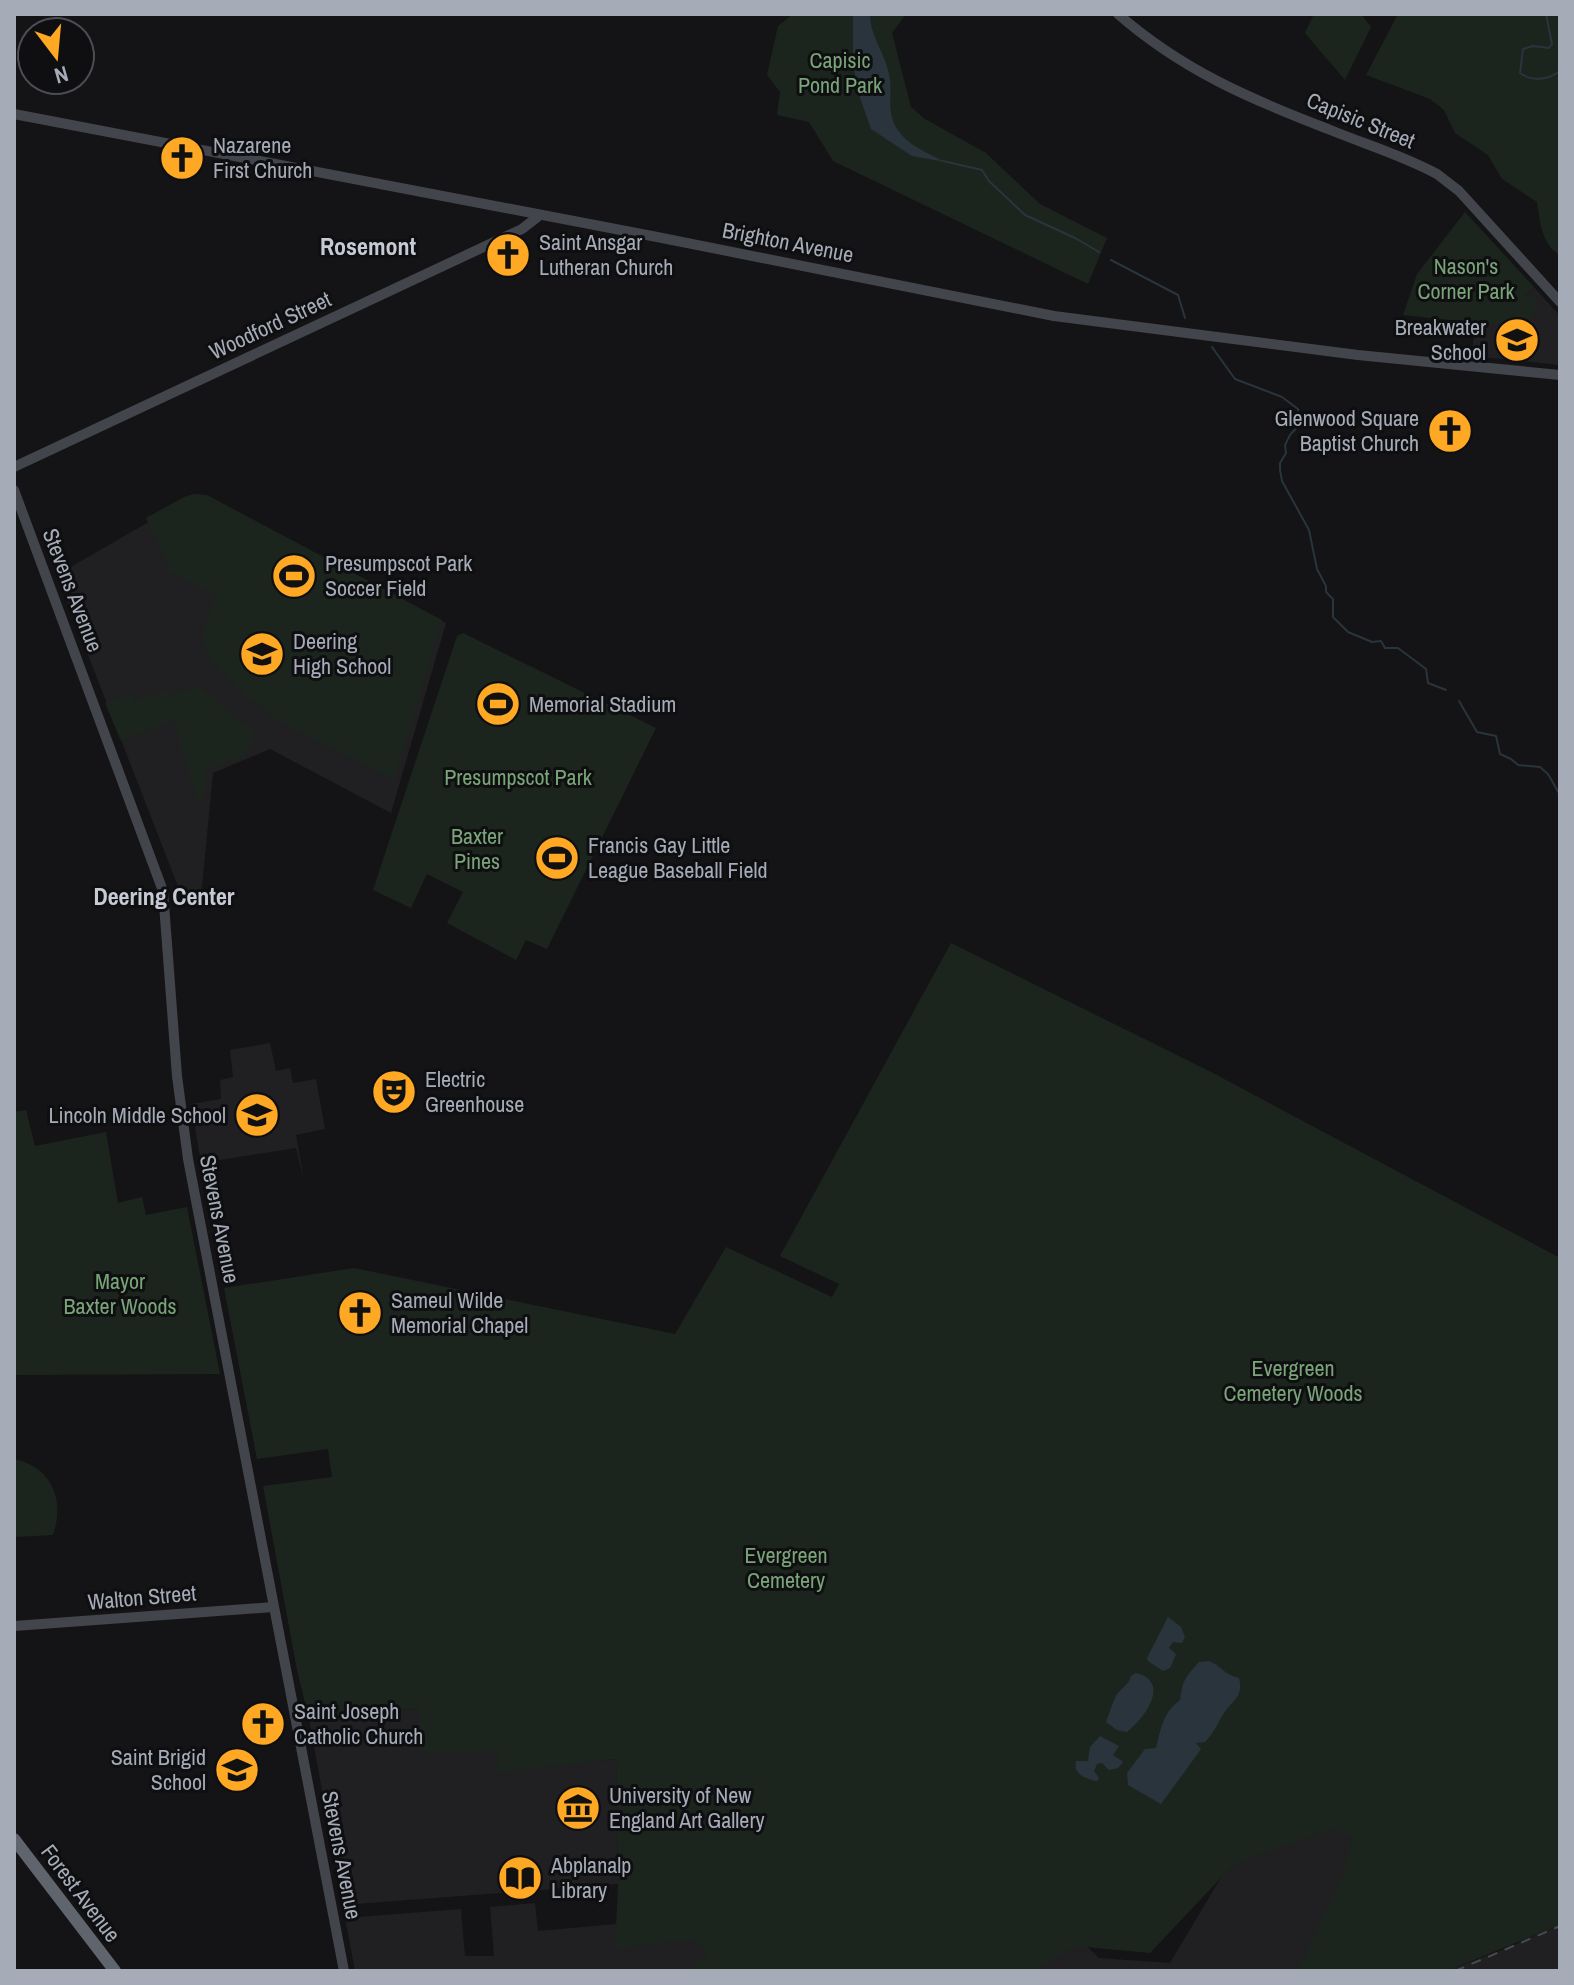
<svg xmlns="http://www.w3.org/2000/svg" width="1574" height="1985" font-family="'Archivo Narrow',sans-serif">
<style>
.built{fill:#202023}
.green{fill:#1c251d}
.water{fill:#29343c}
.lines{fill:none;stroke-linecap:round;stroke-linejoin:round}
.stream{stroke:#29343c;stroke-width:2}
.secondary{stroke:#43454c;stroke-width:10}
.highway{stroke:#60656d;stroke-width:12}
.rail{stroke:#484a51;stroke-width:2;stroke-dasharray:10 8;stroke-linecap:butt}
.labels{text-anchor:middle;stroke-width:6;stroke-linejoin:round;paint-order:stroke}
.park-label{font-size:22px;fill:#79a579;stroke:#0f0f11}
.street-label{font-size:22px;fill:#a5acb8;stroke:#0f0f11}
.poi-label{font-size:22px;fill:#a5acb8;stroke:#0f0f11;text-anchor:start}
.neighbourhood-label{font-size:24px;font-weight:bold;fill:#c6cad4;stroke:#0f0f11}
</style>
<rect width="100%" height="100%" fill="#141416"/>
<g class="built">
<path d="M 1534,287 L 1560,316 L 1560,365 L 1472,356 L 1475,322 L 1498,324 Z"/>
<path d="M 197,494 L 446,623 L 391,813 L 270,749 L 213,773 L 201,897 L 181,894 L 57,575 Z"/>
<path d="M 270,1043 L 276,1071 L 290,1068 L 293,1083 L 316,1079 L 325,1129 L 296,1135 L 304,1180 L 296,1148 L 201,1163 L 191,1104 L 221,1099 L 220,1080 L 233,1077 L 230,1050 Z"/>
<path d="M 420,1708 L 498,1751 L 499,1771 L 616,1759 L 618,1884 L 343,1905 L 309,1719 Z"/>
<path d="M 1400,1801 L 1328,1971 L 355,1971 L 345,1918 L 461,1909 L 465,1956 L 494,1956 L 490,1907 L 535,1903 L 538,1931 L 616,1924 L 996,1858 L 1099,1958 L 1170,1963 L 1263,1807 Z"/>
<path d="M 1560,1925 L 1560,1971 L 1447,1971 L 1502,1950 Z"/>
</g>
<g class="green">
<path d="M 793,14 L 906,14 L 892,33 L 911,107 L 925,119 L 986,153 L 1040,204 L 1107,238 L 1088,284 L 833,161 L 809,122 L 777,115 L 780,92 L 767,75 L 778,26 Z"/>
<path d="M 1314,14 L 1361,14 L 1371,27 L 1345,80 L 1305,33 Z"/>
<path d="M 1398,14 L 1560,14 L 1560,255 C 1541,244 1540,221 1537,202 L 1502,179 L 1488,155 L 1455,133 L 1444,110 L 1430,99 L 1366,75 Z"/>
<path d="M 1465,212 L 1534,287 L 1525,296 L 1535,298 L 1535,312 L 1514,338 L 1507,337 L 1501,322 L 1498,325 L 1403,315 L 1417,274 Z"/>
<path d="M 194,494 L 207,495 L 442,620 L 394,779 L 274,718 L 247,696 L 211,661 L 202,637 L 207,625 L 205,623 L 217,594 L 170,572 L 170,566 L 146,518 L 184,497 Z"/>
<path d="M 463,633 L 656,728 L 547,949 L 526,940 L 516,960 L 447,923 L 463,892 L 427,874 L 411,908 L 373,890 L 457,636 Z"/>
<path d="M 198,686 L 255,734 L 246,755 L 206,769 L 202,801 L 198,801 L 173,718 L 169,722 L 121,741 L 105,703 L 132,694 L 135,702 L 167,690 L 170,696 Z"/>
<path d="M 951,943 L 1213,1073 L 1560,1258 L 1560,1925 L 1447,1971 L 1294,1971 L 1302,1962 L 1342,1878 L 1352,1837 L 1333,1828 L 1234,1864 L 1150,1953 L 1074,1946 L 1035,1971 L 689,1971 L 708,1954 L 693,1939 L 615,1949 L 618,1884 L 616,1759 L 498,1772 L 497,1751 L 419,1753 L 420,1708 L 309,1719 L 297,1670 L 263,1486 L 332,1477 L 328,1449 L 257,1459 L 224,1288 L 354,1268 L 675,1334 L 726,1247 L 832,1297 L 839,1284 L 780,1256 Z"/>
<path d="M 26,1110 L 35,1146 L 106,1132 L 118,1203 L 142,1197 L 146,1215 L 187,1207 L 220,1374 L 14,1375 L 14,1112 Z"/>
<path d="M 14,1459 C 52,1467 65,1500 53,1535 L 14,1537 Z"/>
</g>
<g class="water">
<path d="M 853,14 L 870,14 C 870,36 885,53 889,74 C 892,87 889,100 891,113 C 896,141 922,150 945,162 L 912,156 L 871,129 L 856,86 L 853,55 Z"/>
<path d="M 1168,1617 L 1181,1627 L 1185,1637 L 1182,1643 L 1173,1642 L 1169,1648 L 1176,1654 L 1170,1668 L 1163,1671 L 1148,1661 L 1147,1658 Z"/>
<path d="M 1209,1661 C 1220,1665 1226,1676 1239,1678 C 1244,1697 1232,1700 1224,1713 C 1217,1724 1214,1733 1205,1742 L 1196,1743 L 1201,1749 L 1161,1804 L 1128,1785 L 1127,1773 L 1145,1749 L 1156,1748 C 1161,1728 1163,1713 1180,1700 C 1183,1679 1185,1678 1199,1662 Z"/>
<path d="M 1136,1673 C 1172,1682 1144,1719 1127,1732 L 1117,1730 L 1106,1722 C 1109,1714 1112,1704 1116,1696 C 1121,1687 1128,1687 1131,1676 Z"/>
<path d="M 1100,1736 L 1119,1746 L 1113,1755 L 1123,1762 L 1118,1768 L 1109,1770 L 1102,1763 L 1097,1764 L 1094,1771 L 1099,1778 L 1097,1781 C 1085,1779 1073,1774 1076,1761 L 1088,1761 L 1090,1747 Z"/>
</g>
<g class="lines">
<g class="stream">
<path d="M 1546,14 L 1552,44 L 1549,48 L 1533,46 L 1523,49 L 1520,73 C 1532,82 1548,80 1560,71"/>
<path d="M 943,161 L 982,170 L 989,181 L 1025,215 L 1075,238 L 1099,252"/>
<path d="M 1111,260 L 1178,295 L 1185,318"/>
<path d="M 1212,347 L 1235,379 L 1282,397 L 1298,409 L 1299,425 L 1290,435 L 1285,445 L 1286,453 L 1280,463 L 1280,470 L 1282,481 L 1309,530 L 1317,569 L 1326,586 L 1326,592 L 1333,599 L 1333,617 L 1348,632 L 1372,642 L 1381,641 L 1385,648 L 1398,648 L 1426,669 L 1428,683 L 1446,690"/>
<path d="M 1459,701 L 1477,732 L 1496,736 L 1500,754 L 1511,759 L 1518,765 L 1540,767 L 1548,774 L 1560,795"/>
</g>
<g class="secondary">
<path d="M 1118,14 C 1182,70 1250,99 1328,129 C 1364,144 1402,155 1437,174 L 1459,191 L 1560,302"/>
<path d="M 14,114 L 652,236 L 1054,316 L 1358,355 L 1560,375"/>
<path d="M 14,467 L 522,229 L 540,215"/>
<path d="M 14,490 L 163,891 L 177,1076 L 188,1159 L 344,1971"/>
<path d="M 14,1626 L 273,1607"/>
</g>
<path class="highway" d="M 14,1839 L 115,1971"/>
<path class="rail" d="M 1455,1971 L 1560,1926"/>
</g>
<defs>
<g id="church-disc" transform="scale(2.3)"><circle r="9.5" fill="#ffa824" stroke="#0f0f11"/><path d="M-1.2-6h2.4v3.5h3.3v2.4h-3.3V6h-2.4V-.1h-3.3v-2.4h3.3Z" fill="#111"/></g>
<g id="school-disc" transform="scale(2.3)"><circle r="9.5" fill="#ffa824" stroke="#0f0f11"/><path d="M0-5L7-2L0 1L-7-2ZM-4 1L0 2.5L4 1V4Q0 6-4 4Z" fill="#111"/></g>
<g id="stadium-disc" transform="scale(2.3)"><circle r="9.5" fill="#ffa824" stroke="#0f0f11"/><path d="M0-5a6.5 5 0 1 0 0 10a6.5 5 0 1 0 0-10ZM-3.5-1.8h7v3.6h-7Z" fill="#111"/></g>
<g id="theatre-disc" transform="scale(2.3)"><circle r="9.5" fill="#ffa824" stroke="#0f0f11"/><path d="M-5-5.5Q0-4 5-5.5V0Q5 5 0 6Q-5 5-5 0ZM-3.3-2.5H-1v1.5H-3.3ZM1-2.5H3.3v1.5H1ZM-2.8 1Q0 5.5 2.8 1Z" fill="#111"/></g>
<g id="museum-disc" transform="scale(2.3)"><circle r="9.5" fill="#ffa824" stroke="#0f0f11"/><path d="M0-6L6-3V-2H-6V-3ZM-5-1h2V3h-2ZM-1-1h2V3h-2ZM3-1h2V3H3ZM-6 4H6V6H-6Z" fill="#111"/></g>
<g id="library-disc" transform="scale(2.3)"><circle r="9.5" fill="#ffa824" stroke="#0f0f11"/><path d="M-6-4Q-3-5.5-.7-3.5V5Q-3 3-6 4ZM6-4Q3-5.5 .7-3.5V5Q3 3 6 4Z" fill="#111"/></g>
</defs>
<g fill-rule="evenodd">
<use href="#church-disc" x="182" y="158"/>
<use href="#church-disc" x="508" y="255"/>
<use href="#school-disc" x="1517" y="340"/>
<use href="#church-disc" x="1450" y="431"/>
<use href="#stadium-disc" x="294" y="576"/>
<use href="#school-disc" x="262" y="654"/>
<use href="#stadium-disc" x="498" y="704"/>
<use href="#stadium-disc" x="557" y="858"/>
<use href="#theatre-disc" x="394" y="1092"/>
<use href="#school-disc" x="257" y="1115"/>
<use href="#church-disc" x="360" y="1313"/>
<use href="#church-disc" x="263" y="1724"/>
<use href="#school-disc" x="237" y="1770"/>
<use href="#museum-disc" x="578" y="1808"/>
<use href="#library-disc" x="520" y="1878"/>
</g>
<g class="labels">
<g class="park-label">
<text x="840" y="68">Capisic<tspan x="840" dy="25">Pond Park</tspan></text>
<text x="1466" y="274">Nason's<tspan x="1466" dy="25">Corner Park</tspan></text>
<text x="518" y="785">Presumpscot Park</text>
<text x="477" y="844">Baxter<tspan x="477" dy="25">Pines</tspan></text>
<text x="120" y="1289">Mayor<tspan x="120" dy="25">Baxter Woods</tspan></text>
<text x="1293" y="1376">Evergreen<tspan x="1293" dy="25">Cemetery Woods</tspan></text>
<text x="786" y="1563">Evergreen<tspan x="786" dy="25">Cemetery</tspan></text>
</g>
<g class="street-label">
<text transform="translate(1361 120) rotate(22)" y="8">Capisic Street</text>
<text transform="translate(788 242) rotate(11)" y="8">Brighton Avenue</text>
<text transform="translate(270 325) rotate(-25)" y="8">Woodford Street</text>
<text transform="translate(73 590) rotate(69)" y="8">Stevens Avenue</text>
<text transform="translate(220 1219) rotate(79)" y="8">Stevens Avenue</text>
<text transform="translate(142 1597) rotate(-5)" y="8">Walton Street</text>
<text transform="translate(342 1855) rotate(79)" y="8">Stevens Avenue</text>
<text transform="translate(81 1893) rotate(53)" y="8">Forest Avenue</text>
</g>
<g class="poi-label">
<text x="213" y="153">Nazarene<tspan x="213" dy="25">First Church</tspan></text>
<text x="539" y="250">Saint Ansgar<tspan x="539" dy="25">Lutheran Church</tspan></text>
<text x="1486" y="335" text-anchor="end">Breakwater<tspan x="1486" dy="25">School</tspan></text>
<text x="1419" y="426" text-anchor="end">Glenwood Square<tspan x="1419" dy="25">Baptist Church</tspan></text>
<text x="325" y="571">Presumpscot Park<tspan x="325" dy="25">Soccer Field</tspan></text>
<text x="293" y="649">Deering<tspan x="293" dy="25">High School</tspan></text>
<text x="529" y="712">Memorial Stadium</text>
<text x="588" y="853">Francis Gay Little<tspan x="588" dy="25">League Baseball Field</tspan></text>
<text x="425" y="1087">Electric<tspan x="425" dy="25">Greenhouse</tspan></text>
<text x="226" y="1123" text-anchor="end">Lincoln Middle School</text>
<text x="391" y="1308">Sameul Wilde<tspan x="391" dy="25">Memorial Chapel</tspan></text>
<text x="294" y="1719">Saint Joseph<tspan x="294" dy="25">Catholic Church</tspan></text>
<text x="206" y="1765" text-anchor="end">Saint Brigid<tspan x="206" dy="25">School</tspan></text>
<text x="609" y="1803">University of New<tspan x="609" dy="25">England Art Gallery</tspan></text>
<text x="551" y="1873">Abplanalp<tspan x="551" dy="25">Library</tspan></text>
</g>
<g class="neighbourhood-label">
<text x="368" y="255">Rosemont</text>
<text x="164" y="905">Deering Center</text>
</g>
</g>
<rect width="1574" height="1985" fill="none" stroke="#a5acb8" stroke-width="32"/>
<g transform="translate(56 56) rotate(164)"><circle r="38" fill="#0f0f11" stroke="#4b4e54" stroke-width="2"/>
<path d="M0-6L14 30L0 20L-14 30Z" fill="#ffa824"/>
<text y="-12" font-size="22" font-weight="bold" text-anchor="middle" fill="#a5acb8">N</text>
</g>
</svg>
